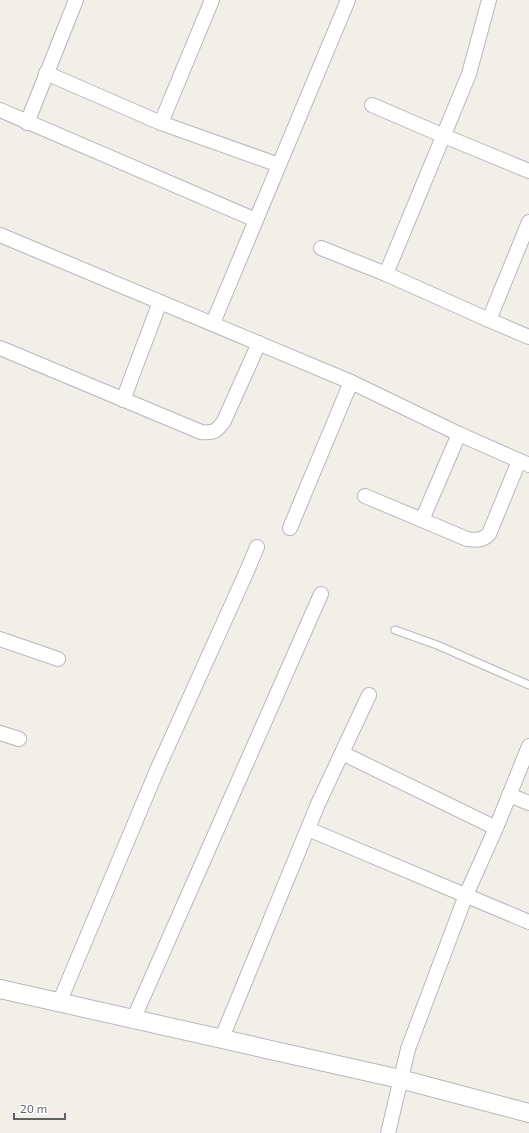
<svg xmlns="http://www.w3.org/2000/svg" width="529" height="1133" font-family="'Exo 2',sans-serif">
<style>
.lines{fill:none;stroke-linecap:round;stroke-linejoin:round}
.service-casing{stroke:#b5b8bc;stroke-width:9}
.minor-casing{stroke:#b5b8bc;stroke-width:16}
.tertiary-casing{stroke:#b5b8bc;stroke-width:20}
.service{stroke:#fff;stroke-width:7}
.minor{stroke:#fff;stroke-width:14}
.tertiary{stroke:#fff;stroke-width:18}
</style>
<rect width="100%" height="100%" fill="#f1efe8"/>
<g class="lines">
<g class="service-casing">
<path id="service" d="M 395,630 L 437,645 L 529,685"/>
</g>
<g class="minor-casing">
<g id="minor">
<path d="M 46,73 L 161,123 L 279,165"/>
<path d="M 372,105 L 444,136 L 529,171"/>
<path d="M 0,110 L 256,220"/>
<path d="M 27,123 L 76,0"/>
<path d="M 161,123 L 212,0"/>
<path d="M 0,235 L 351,382 L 459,434 L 529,465"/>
<path d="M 321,248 L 386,274 L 489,320 L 529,337"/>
<path d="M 386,274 L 469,74 L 489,0"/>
<path d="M 489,320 L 529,222"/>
<path d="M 213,323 L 348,0"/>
<path d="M 0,348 L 201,432 C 214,433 216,432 224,421 L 259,343"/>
<path d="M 123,400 L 160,302"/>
<path d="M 365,496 L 467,539 C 476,540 482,541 489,534 L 519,461"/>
<path d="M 422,520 L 459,434"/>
<path d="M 290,528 L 351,382"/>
<path d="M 0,639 L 58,659"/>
<path d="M 0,733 L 19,739"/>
<path d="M 342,753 L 496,828"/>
<path d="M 509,795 L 529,803"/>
<path d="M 308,829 L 529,922"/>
<path d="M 59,1003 L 158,768 L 247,571 L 257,547"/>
<path d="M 133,1020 L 321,594"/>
<path d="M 221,1040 L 318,804 L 369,695"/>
<path d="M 388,1133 L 408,1049 L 466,895 L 496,828 L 529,746"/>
</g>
</g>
<g class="tertiary-casing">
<path id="tertiary" d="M 0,989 L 400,1079 L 529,1113"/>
</g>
<use href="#service" class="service"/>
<use href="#minor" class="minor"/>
<use href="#tertiary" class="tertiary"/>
</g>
<path d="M14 1113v6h51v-6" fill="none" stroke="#5f6368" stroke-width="2"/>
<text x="20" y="1113" font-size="12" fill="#5f6368" stroke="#ffffff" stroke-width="3" paint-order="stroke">20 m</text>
</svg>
